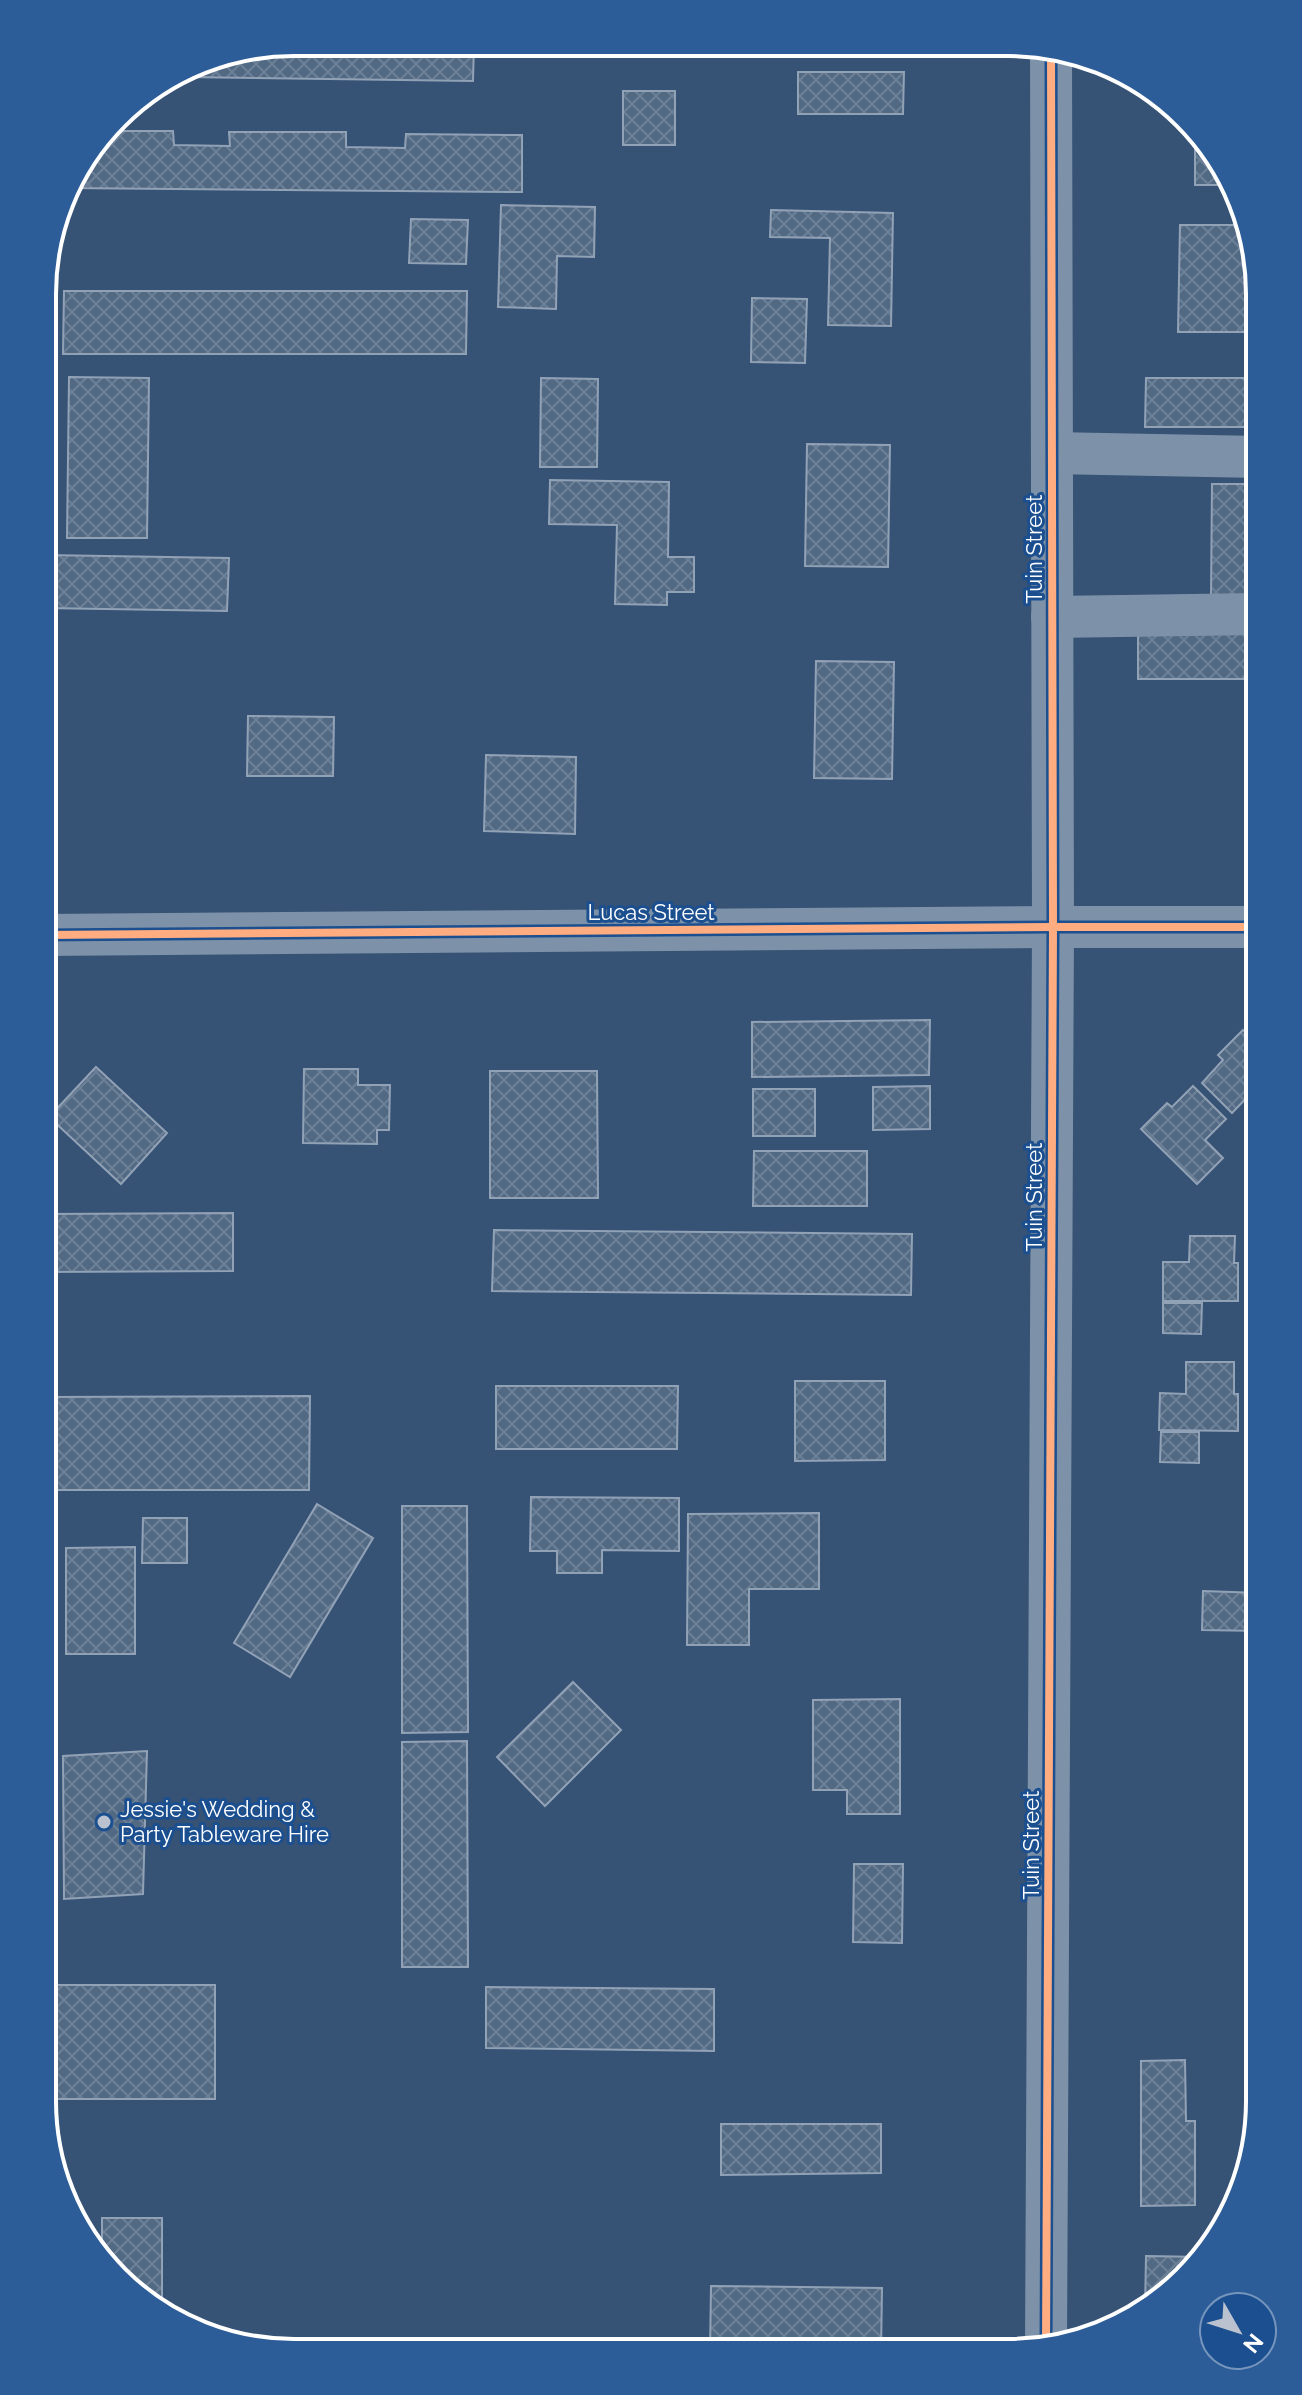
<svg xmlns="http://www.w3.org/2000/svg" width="1302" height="2395" font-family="Raleway,sans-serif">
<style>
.building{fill:url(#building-cross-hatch);stroke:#92a2b6;stroke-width:2}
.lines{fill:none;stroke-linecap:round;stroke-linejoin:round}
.minor{stroke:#7d92a8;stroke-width:42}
.cycleway-casing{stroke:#1b4f8f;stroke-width:13}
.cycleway{stroke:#ffac80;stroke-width:8}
.poi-dot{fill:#b9c2ce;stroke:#1b4f8f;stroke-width:3}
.labels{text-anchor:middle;stroke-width:6;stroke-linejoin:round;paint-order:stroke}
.street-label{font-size:22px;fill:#fff;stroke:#1b4f8f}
.poi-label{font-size:22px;fill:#fff;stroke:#1b4f8f;text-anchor:start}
.rim{fill:none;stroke:#fff;stroke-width:4}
</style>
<defs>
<pattern id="building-cross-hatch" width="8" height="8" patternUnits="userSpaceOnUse" patternTransform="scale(2)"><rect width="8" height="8" fill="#526984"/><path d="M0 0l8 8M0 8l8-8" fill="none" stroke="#6c8096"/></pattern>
</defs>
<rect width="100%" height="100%" fill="#365274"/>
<g class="building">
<path d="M 294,42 L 474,43 L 473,81 L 184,77 L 184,70 L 198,61 Z"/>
<path d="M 798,72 L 904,72 L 903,114 L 798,114 Z"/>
<rect x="623" y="91" width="52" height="54"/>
<path d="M 108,131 L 173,131 L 174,145 L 230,146 L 229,132 L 346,132 L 346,147 L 405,148 L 406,134 L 522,135 L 522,192 L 66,188 Z"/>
<path d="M 1195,135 L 1228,185 L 1195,185 Z"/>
<path d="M 501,205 L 595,207 L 594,257 L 557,256 L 556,309 L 498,307 Z"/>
<path d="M 771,210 L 893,213 L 891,326 L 828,325 L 830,238 L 770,237 Z"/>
<path d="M 411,219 L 468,220 L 466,264 L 409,263 Z"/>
<path d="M 1180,225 L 1249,225 L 1248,332 L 1178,332 Z"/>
<path d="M 64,291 L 467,291 L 466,354 L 63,354 Z"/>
<path d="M 752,298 L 807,299 L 805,363 L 751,362 Z"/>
<path d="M 69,377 L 149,378 L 147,538 L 67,538 Z"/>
<path d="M 541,378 L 598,379 L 597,467 L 540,467 Z"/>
<path d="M 1146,378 L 1260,378 L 1260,427 L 1145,427 Z"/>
<path d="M 807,444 L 890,445 L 888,567 L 805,566 Z"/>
<path d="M 550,480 L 669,482 L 668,557 L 694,557 L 694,592 L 667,592 L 667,605 L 615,604 L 617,525 L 549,524 Z"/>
<path d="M 1212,484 L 1260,484 L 1260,599 L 1211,600 Z"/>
<path d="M 44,555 L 229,558 L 227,611 L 44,608 Z"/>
<rect x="1138" y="630" width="122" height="49"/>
<path d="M 816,661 L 894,662 L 892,779 L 814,778 Z"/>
<path d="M 248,716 L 334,717 L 333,776 L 247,776 Z"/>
<path d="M 486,755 L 576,757 L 575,834 L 484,831 Z"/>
<path d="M 930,1020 L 929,1075 L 752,1077 L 752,1022 Z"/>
<path d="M 1243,1030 L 1260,1046 L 1260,1096 L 1254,1090 L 1232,1113 L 1202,1083 L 1223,1060 L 1218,1055 Z"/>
<path d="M 96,1067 L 167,1133 L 121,1184 L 49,1117 Z"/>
<path d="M 304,1069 L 358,1069 L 358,1085 L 390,1085 L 389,1130 L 377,1130 L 377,1144 L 303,1143 Z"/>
<path d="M 490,1071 L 597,1071 L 598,1198 L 490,1198 Z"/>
<path d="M 930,1086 L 930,1129 L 873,1130 L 873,1087 Z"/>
<path d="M 1193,1086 L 1226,1119 L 1205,1140 L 1223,1158 L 1197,1184 L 1141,1129 L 1167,1103 L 1172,1107 Z"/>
<rect x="753" y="1089" width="62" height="47"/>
<path d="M 754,1151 L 867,1151 L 867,1206 L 753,1206 Z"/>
<path d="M 233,1213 L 233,1271 L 43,1272 L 43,1214 Z"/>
<path d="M 494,1230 L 912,1234 L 911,1295 L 492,1291 Z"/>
<path d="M 1190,1236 L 1235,1236 L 1234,1263 L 1238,1263 L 1238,1301 L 1163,1301 L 1163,1262 L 1189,1262 Z"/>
<path d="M 1163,1303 L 1202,1303 L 1201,1334 L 1163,1333 Z"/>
<path d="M 1186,1362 L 1234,1362 L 1234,1394 L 1238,1394 L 1238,1431 L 1159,1430 L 1160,1393 L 1186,1394 Z"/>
<path d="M 795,1381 L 885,1381 L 885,1460 L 795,1461 Z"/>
<path d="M 496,1386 L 678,1386 L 677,1449 L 496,1449 Z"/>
<path d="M 310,1396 L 309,1490 L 43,1490 L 43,1397 Z"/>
<path d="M 1161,1432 L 1199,1432 L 1199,1463 L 1160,1462 Z"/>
<path d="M 531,1497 L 679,1498 L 679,1551 L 602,1550 L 602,1573 L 557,1573 L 557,1551 L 530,1551 Z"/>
<path d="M 317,1504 L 373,1538 L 290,1677 L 234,1643 Z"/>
<path d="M 402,1506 L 467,1506 L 468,1732 L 402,1733 Z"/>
<path d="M 819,1513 L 819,1589 L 749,1589 L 749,1645 L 687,1645 L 688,1514 Z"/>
<path d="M 143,1518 L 187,1518 L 187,1563 L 142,1563 Z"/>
<path d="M 135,1547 L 135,1654 L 66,1654 L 66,1548 Z"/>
<path d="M 1203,1591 L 1260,1593 L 1260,1631 L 1202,1630 Z"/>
<path d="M 573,1682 L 621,1730 L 545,1806 L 497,1757 Z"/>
<path d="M 900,1699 L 900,1814 L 847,1814 L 847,1790 L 813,1790 L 813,1700 Z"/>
<path d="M 467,1741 L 468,1967 L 402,1967 L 402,1742 Z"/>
<path d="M 147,1751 L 143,1894 L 64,1899 L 63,1756 Z"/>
<path d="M 854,1864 L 903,1864 L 902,1943 L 853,1942 Z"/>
<rect x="42" y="1985" width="173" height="114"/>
<path d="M 486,1987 L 714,1989 L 714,2051 L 486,2048 Z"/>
<path d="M 1185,2060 L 1186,2121 L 1195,2121 L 1195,2205 L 1141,2206 L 1141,2061 Z"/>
<path d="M 721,2124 L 881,2124 L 881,2173 L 721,2175 Z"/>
<path d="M 102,2218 L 162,2218 L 162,2310 L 140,2301 L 102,2260 Z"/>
<path d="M 1146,2256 L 1204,2257 L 1204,2258 L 1161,2301 L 1145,2310 Z"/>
<path d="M 711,2286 L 882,2288 L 881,2353 L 710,2352 Z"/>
</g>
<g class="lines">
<g class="minor">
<path d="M 1052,453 L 1260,457"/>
<path d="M 1052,617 L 1260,614"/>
<path d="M 43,935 L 1053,927 L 1260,927"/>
<path d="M 1046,2347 L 1053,927 L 1051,47"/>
</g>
<g class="cycleway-casing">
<g id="cycleway">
<path d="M 43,935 L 1053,927 L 1260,927"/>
<path d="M 1046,2347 L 1053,927 L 1051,47"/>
</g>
</g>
<use href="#cycleway" class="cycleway"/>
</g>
<circle class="poi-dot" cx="104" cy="1822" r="8"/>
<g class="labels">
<g class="street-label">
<text transform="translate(1034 549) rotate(-90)" y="8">Tuin Street</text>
<text x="651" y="920">Lucas Street</text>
<text transform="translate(1034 1197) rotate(-90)" y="8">Tuin Street</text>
<text transform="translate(1031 1845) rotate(-90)" y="8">Tuin Street</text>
</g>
<g class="poi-label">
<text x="120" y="1817">Jessie's Wedding &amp;<tspan x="120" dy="25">Party Tableware Hire</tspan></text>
</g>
</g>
<path d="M0 0H1302V2395H0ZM294 56H1008A238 238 0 0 1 1246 294V2101A238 238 0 0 1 1008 2339H294A238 238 0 0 1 56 2101V294A238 238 0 0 1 294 56Z" fill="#2d5d98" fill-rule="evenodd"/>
<path class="rim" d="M294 56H1008A238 238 0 0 1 1246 294V2101A238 238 0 0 1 1008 2339H294A238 238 0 0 1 56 2101V294A238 238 0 0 1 294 56Z"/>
<g transform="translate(1238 2331) rotate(129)"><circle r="38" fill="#1b4f8f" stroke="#7695bc" stroke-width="2"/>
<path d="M0-6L14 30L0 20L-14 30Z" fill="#b9c2ce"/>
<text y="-12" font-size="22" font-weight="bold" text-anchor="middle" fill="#ffffff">N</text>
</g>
</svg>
